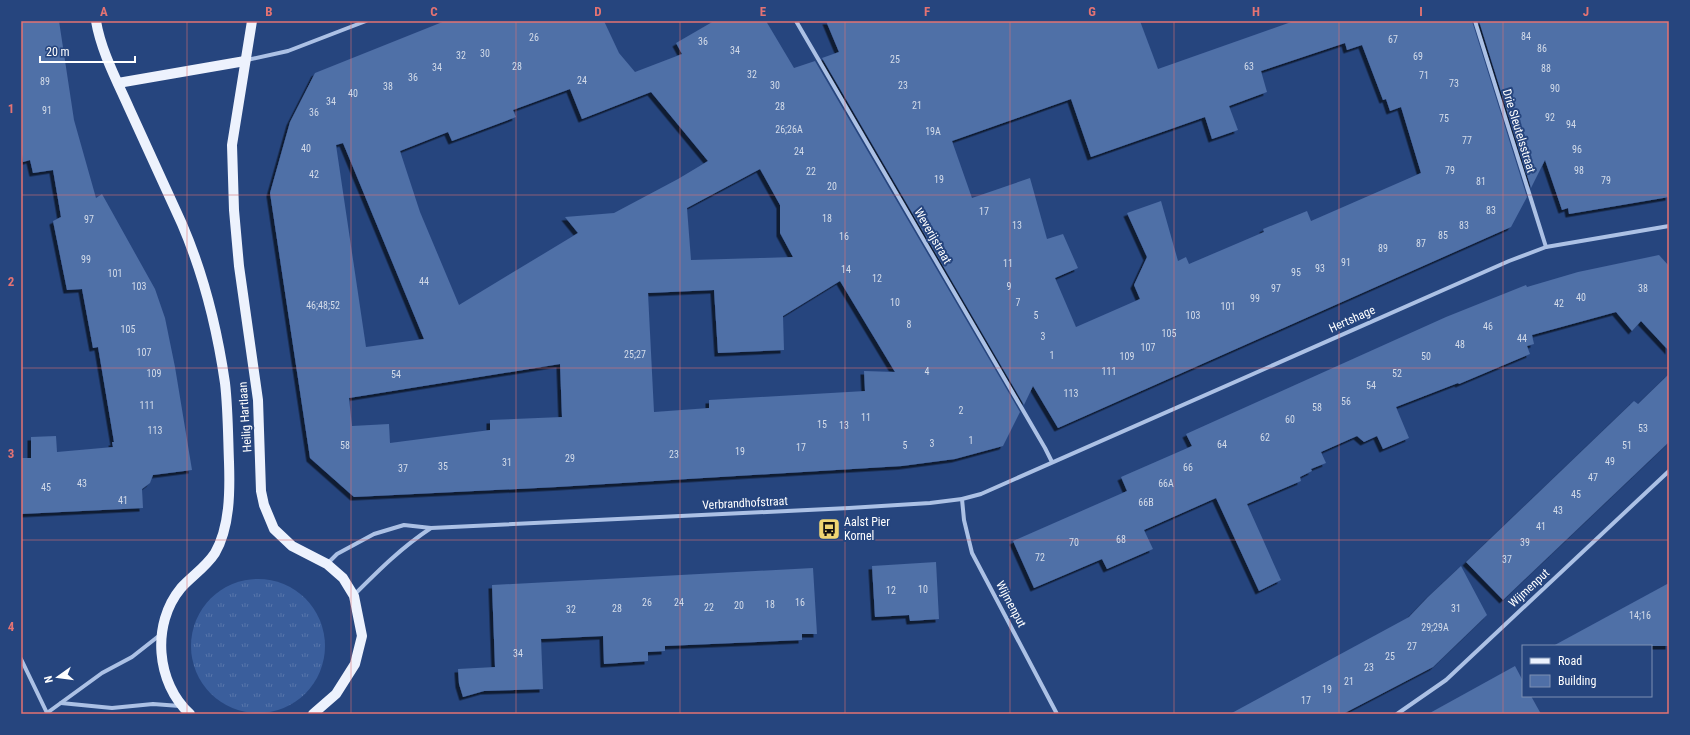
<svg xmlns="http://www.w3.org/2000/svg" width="1690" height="735" font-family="'Roboto Condensed',sans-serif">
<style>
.grass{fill:url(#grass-tufts)}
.building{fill:#4f6fa7;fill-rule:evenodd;filter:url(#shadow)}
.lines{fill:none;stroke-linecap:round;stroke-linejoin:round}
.minor{stroke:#acc1e5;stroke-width:4}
.primary{stroke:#edf2fd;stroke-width:10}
.grid{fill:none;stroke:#e47373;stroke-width:1;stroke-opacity:0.55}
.labels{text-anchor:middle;stroke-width:4;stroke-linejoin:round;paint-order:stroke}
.number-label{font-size:10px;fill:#d3dbe9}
.street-label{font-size:12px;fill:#fff;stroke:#26457e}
.poi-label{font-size:12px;fill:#fff;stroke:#26457e;text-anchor:start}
.neatline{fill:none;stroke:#e47373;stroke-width:1.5}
.grid-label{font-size:13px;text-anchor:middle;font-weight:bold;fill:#e47373}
</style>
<defs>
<pattern id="grass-tufts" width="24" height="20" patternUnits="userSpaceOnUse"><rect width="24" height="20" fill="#3a5e9c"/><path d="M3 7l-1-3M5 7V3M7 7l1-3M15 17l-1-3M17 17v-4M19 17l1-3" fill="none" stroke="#5876ab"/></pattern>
<filter id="shadow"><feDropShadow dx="-3.5" dy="3.5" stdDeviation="0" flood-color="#0009"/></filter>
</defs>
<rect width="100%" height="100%" fill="#26457e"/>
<circle class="grass" cx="258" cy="646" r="67"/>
<g class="building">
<path d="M 21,21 L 59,21 L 74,120 L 96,198 L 102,194 L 155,289 L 165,318 L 175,367 L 192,470 L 153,475 L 150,483 L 142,489 L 143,508 L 21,514 L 21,458 L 31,458 L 31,437 L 56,436 L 57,452 L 113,447 L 112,442 L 114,442 L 98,347 L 93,348 L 82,289 L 67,290 L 53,221 L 61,217 L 53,170 L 33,173 L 30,160 L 23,162 L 21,146 Z"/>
<path d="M 445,21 L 604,21 L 619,53 L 635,72 L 682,54 L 676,43 L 714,21 L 766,21 L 794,68 L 815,61 L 1020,412 L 1003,446 L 955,459 L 902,466 L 557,487 L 354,497 L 310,458 L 270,193 L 290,122 L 315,73 ZM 570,89 L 582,119 L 651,92 L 708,161 L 678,179 L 614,213 L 565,217 L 578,233 L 459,305 L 420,212 L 400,151 L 448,132 L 452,141 L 516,117 L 513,110 ZM 343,143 L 424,339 L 366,347 L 336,145 ZM 760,169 L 780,205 L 780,233 L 793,257 L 691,260 L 687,208 ZM 840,281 L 895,372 L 864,371 L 865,391 L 709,400 L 709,408 L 654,412 L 648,293 L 714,290 L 718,353 L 784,350 L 783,316 ZM 560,364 L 562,417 L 490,420 L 490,430 L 390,443 L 389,424 L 352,426 L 349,398 Z"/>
<path d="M 826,21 L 1140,21 L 1158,69 L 1294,21 L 1472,21 L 1527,197 L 1511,227 L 1058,428 L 1033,386 L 1024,405 L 822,58 L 839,52 ZM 1345,43 L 1347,50 L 1362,45 L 1383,100 L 1386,99 L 1390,111 L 1401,107 L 1421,173 L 1311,221 L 1307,211 L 1263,229 L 1264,232 L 1189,264 L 1186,257 L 1178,261 L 1161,201 L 1127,213 L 1147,257 L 1134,285 L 1140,299 L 1076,327 L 1055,278 L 1078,268 L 1063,234 L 1047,239 L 1030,178 L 972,198 L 952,141 L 1071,99 L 1091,157 L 1205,117 L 1212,139 L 1238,130 L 1229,106 L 1267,92 L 1261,71 Z"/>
<path d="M 1479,21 L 1669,21 L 1669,197 L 1569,214 L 1568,208 L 1562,210 L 1545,160 L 1531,188 Z"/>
<path d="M 1659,255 L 1669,266 L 1669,351 L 1641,321 L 1632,331 L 1616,312 L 1532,335 L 1534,344 L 1527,346 L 1530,354 L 1459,384 L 1458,383 L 1396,407 L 1409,438 L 1383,449 L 1377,436 L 1364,442 L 1357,436 L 1321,452 L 1326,463 L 1311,469 L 1312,471 L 1300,477 L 1301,481 L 1247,504 L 1281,580 L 1259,591 L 1216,498 L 1144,530 L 1153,549 L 1107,569 L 1102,559 L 1034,588 L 1013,541 L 1127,491 L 1121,477 L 1192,446 L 1186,434 L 1446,317 L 1526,285 L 1527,287 L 1578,272 Z"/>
<path d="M 1669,374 L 1669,442 L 1503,600 L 1466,562 L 1634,401 L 1638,404 Z"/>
<path d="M 936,562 L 939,619 L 910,621 L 909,615 L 875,617 L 872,566 Z"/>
<path d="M 1461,566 L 1487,615 L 1433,667 L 1343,714 L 1230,714 L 1409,617 L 1428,597 Z"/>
<path d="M 813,568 L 817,634 L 802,634 L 802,640 L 665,646 L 665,651 L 648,652 L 648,661 L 604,664 L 603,636 L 541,639 L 543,689 L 484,691 L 463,697 L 459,684 L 458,669 L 495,667 L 492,585 Z"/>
<path d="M 1669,583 L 1669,646 L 1553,646 Z"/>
<path d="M 1515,666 L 1523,681 L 1523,696 L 1531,696 L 1541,714 L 1428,714 Z"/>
</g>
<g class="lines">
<g class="minor">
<path d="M 796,21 L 1045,448 L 1052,462"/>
<path d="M 1475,21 L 1546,247"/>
<path d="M 247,60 L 288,51 L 366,21"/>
<path d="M 962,499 L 964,520 L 972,553 L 1057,714"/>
<path d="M 327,564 L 337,554 L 374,534 L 404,525 L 431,528 L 849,508 L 930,503 L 962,499 L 981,494 L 1509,261 L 1546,247 L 1669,226"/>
<path d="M 354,595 C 379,570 402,547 431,528"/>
<path d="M 21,659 L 47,713"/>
<path d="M 61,703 L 112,708 L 153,704 L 180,706"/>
<path d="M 47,713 L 102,673 L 132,657 L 160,635"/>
<path d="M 1397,714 L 1446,680 L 1669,471"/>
</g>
<g class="primary">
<path d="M 96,21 C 101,51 117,81 129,108 C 147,147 165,186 182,224 C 204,275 217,328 225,383 C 228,409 228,436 229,462 C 230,491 230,527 215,553 C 206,567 192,576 181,588 C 151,624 156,683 190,714"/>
<path d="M 252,21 L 232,145 L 234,210 L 239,266 L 258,400 L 261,491 L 264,505 L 274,529 L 292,546 L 327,564 L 343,578 L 354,596 L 362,636 L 355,664 L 336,694 L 313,714"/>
<path d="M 118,83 L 245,61"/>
</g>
</g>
<path class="grid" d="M 187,21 L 187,714M 351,21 L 351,714M 516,21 L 516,714M 680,21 L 680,714M 845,21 L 845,714M 1010,21 L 1010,714M 1174,21 L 1174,714M 1339,21 L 1339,714M 1503,21 L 1503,714M 21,195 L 1669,195M 21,368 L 1669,368M 21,540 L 1669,540"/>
<defs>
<g id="bus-square" transform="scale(1.15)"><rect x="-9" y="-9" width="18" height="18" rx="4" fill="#eed572" stroke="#26457e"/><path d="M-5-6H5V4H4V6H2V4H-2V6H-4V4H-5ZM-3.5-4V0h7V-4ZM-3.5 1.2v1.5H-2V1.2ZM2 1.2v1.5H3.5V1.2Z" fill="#111"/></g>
</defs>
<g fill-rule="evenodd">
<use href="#bus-square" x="829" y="529"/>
</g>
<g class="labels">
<g class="number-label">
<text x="1526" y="40">84</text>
<text x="534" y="41">26</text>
<text x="1393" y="43">67</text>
<text x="703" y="45">36</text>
<text x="1542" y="52">86</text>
<text x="735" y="54">34</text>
<text x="485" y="57">30</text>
<text x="461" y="59">32</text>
<text x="1418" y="60">69</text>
<text x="895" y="63">25</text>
<text x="517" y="70">28</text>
<text x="1249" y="70">63</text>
<text x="437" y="71">34</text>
<text x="1546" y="72">88</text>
<text x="752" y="78">32</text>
<text x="1424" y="79">71</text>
<text x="413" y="81">36</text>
<text x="582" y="84">24</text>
<text x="45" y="85">89</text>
<text x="1454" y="87">73</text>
<text x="775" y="89">30</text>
<text x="903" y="89">23</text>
<text x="388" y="90">38</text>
<text x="1555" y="92">90</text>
<text x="353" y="97">40</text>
<text x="331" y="105">34</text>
<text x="917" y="109">21</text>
<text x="780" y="110">28</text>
<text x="47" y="114">91</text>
<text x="314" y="116">36</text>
<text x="1550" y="121">92</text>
<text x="1444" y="122">75</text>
<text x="1571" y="128">94</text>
<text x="789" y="133">26;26A</text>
<text x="933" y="135">19A</text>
<text x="1467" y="144">77</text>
<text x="306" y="152">40</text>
<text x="1577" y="153">96</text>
<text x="799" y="155">24</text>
<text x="1450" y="174">79</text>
<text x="1579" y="174">98</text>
<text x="811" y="175">22</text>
<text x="314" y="178">42</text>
<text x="939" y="183">19</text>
<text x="1606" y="184">79</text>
<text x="1481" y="185">81</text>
<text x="832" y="190">20</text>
<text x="1491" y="214">83</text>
<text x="984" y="215">17</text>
<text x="827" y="222">18</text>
<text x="89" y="223">97</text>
<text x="1017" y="229">13</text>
<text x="1464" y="229">83</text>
<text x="1443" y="239">85</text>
<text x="844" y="240">16</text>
<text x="1421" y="247">87</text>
<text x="1383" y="252">89</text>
<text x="86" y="263">99</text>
<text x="1346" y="266">91</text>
<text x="1008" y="267">11</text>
<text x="1320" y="272">93</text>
<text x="846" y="273">14</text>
<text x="1296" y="276">95</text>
<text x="115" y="277">101</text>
<text x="877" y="282">12</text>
<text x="424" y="285">44</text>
<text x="139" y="290">103</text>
<text x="1009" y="290">9</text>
<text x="1276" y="292">97</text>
<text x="1643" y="292">38</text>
<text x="1581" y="301">40</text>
<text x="1255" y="302">99</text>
<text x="895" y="306">10</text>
<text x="1018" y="306">7</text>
<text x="1559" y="307">42</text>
<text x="323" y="309">46;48;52</text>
<text x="1228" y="310">101</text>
<text x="1036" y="319">5</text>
<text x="1193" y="319">103</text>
<text x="909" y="328">8</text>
<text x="1488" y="330">46</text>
<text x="128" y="333">105</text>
<text x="1169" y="337">105</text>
<text x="1043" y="340">3</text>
<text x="1522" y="342">44</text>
<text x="1460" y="348">48</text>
<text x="1148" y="351">107</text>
<text x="144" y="356">107</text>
<text x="635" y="358">25;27</text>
<text x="1052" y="359">1</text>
<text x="1127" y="360">109</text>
<text x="1426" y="360">50</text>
<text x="927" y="375">4</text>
<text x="1109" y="375">111</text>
<text x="154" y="377">109</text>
<text x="1397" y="377">52</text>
<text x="396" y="378">54</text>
<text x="1371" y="389">54</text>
<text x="1071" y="397">113</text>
<text x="1346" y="405">56</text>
<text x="147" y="409">111</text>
<text x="1317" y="411">58</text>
<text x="961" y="414">2</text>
<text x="866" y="421">11</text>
<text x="1290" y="423">60</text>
<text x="822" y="428">15</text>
<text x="844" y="429">13</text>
<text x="1643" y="432">53</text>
<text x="155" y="434">113</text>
<text x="1265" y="441">62</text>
<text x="971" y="444">1</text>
<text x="932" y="447">3</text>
<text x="1222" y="448">64</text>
<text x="345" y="449">58</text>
<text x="905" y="449">5</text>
<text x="1627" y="449">51</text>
<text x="801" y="451">17</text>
<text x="740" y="455">19</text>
<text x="674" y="458">23</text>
<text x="570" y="462">29</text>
<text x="1610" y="465">49</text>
<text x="507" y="466">31</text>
<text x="443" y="470">35</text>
<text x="1188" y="471">66</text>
<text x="403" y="472">37</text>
<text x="1593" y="481">47</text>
<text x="82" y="487">43</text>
<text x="1166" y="487">66A</text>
<text x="46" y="491">45</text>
<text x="1576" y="498">45</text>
<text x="123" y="504">41</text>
<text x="1146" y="506">66B</text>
<text x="1558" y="514">43</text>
<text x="1541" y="530">41</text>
<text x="1121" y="543">68</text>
<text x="1074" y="546">70</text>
<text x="1525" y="546">39</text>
<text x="1040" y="561">72</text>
<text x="1507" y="563">37</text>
<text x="923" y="593">10</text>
<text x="891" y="594">12</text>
<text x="647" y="606">26</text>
<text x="679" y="606">24</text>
<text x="800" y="606">16</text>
<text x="770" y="608">18</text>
<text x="739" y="609">20</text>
<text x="709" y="611">22</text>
<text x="617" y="612">28</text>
<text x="1456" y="612">31</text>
<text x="571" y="613">32</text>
<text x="1640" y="619">14;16</text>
<text x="1435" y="631">29;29A</text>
<text x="1412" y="650">27</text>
<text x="518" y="657">34</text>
<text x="1390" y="660">25</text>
<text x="1369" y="671">23</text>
<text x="1349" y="685">21</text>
<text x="1327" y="693">19</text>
<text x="1306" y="704">17</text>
</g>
<g class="street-label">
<text transform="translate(1519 131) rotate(73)" y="4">Drie Sleutelsstraat</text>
<text transform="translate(933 236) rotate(60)" y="4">Weverijstraat</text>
<text transform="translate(1352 319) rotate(-24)" y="4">Hertshage</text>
<text transform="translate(245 417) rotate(-94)" y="4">Heilig Hartlaan</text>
<text transform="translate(745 503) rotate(-3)" y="4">Verbrandhofstraat</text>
<text transform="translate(1529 588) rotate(-43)" y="4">Wijmenput</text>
<text transform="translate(1011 604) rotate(62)" y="4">Wijmenput</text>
</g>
<g class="poi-label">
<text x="844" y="526">Aalst Pier<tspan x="844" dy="14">Kornel</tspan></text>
</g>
</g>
<rect width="1690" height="735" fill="none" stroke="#26457e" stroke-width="44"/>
<rect x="1522" y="645" width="130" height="52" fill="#26457e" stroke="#7d8fb2"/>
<rect x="1530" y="658" width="20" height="6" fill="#edf2fd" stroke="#7d8fb2"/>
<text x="1558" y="665" font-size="12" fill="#ffffff">Road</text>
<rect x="1530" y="675" width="20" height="12" fill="#4f6fa7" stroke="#7d8fb2"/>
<text x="1558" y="685" font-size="12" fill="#ffffff">Building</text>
<g transform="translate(58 677) rotate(256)" stroke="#26457e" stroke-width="3" paint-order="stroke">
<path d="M0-3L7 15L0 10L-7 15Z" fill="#ffffff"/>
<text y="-6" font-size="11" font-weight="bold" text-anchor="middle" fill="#ffffff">N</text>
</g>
<path d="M40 56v6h95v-6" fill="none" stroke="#ffffff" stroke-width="2"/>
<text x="46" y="56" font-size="12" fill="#ffffff" stroke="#26457e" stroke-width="3" paint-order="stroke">20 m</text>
<rect x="22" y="22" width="1646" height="691" class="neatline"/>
<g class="grid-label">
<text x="104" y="16">A</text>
<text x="269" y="16">B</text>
<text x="434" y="16">C</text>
<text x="598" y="16">D</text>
<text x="763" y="16">E</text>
<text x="927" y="16">F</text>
<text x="1092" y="16">G</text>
<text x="1256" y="16">H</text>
<text x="1421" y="16">I</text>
<text x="1586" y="16">J</text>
<text x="11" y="113">1</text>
<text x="11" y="286">2</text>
<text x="11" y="458">3</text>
<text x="11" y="631">4</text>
</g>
</svg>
